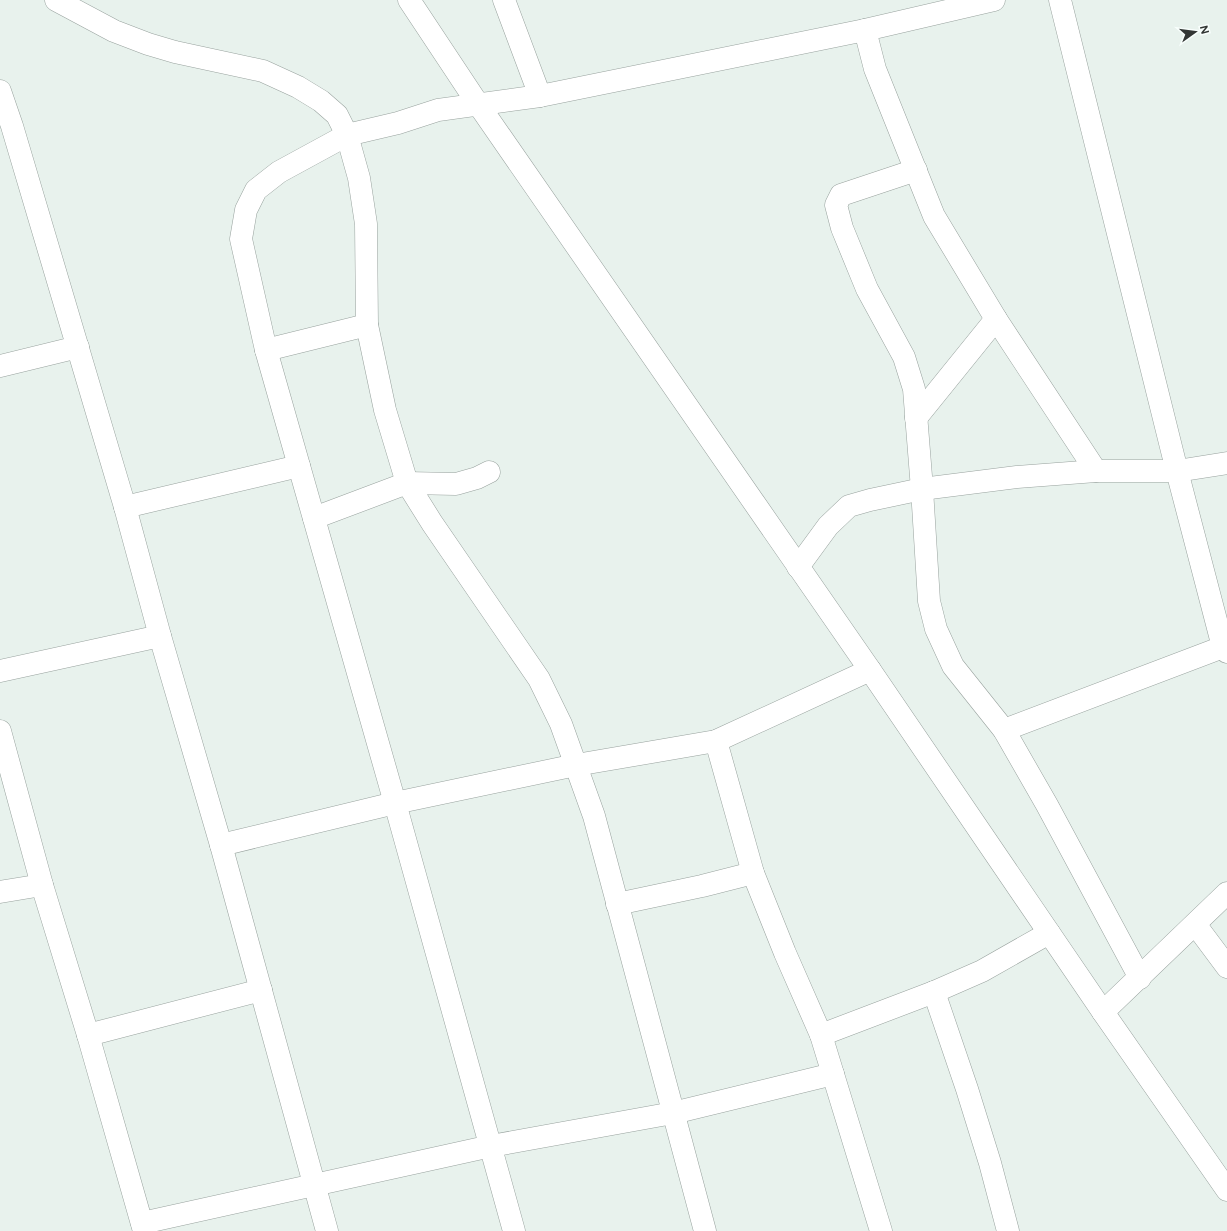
<svg xmlns="http://www.w3.org/2000/svg" width="1227" height="1231" font-family="Figtree,sans-serif">
<style>
.lines{fill:none;stroke-linecap:round;stroke-linejoin:round}
.minor-casing{stroke:#98a29e;stroke-width:23}
.trunk-casing{stroke:#98a29e;stroke-width:23}
.minor{stroke:#fff;stroke-width:22}
.trunk{stroke:#fff;stroke-width:22}
</style>
<rect width="100%" height="100%" fill="#e8f2ed"/>
<g class="lines">
<g class="minor-casing">
<g id="minor">
<path d="M 56,0 L 114,31 L 148,44 L 175,52 L 263,71 L 298,87 L 321,101 L 337,115 L 347,135 L 359,178 L 366,224 L 367,325"/>
<path d="M 504,0 L 540,96"/>
<path d="M 1060,0 L 1177,471 L 1223,647 L 1227,652"/>
<path d="M 865,30 L 875,69 L 934,216 L 996,319 L 1096,471"/>
<path d="M 0,91 L 12,126 L 125,507 L 160,636 L 221,845 L 327,1231"/>
<path d="M 916,170 L 841,195 L 836,205 L 842,228 L 867,289 L 904,357 L 914,389 L 922,489 L 929,601 L 936,629 L 953,666 L 1004,730 L 1047,805 L 1140,978"/>
<path d="M 266,350 L 367,325 L 385,410 L 407,483 L 432,523 L 539,679 L 561,724 L 594,816 L 705,1231"/>
<path d="M 0,366 L 78,347"/>
<path d="M 916,418 L 996,319"/>
<path d="M 125,507 L 299,466"/>
<path d="M 314,518 L 407,483 L 456,484 L 477,478 L 489,472"/>
<path d="M 798,567 L 828,526 L 849,506 L 870,500 L 922,489 L 1017,477 L 1096,471 L 1177,471 L 1227,463"/>
<path d="M 0,671 L 160,636"/>
<path d="M 1004,730 L 1223,647"/>
<path d="M 0,731 L 42,885 L 88,1035 L 144,1231"/>
<path d="M 716,741 L 753,873 L 785,953 L 821,1035 L 881,1231"/>
<path d="M 221,845 L 395,803 L 576,765 L 716,741 L 870,670"/>
<path d="M 0,892 L 42,885"/>
<path d="M 617,904 L 702,886 L 753,873"/>
<path d="M 1195,924 L 1227,967"/>
<path d="M 934,992 L 967,1089 L 990,1163 L 1008,1231"/>
<path d="M 1103,1012 L 1227,893"/>
<path d="M 88,1035 L 261,990"/>
<path d="M 821,1035 L 934,992 L 982,971 L 1049,933"/>
<path d="M 142,1223 L 491,1146 L 673,1113 L 833,1074"/>
<path d="M 514,1231 L 395,803 L 266,350 L 241,239 L 246,210 L 256,190 L 279,172 L 347,135 L 398,123 L 438,110 L 540,96 L 865,30 L 994,0"/>
</g>
</g>
<g class="trunk-casing">
<path id="trunk" d="M 409,0 L 478,104 L 870,670 L 1103,1012 L 1227,1190"/>
</g>
<use href="#minor" class="minor"/>
<use href="#trunk" class="trunk"/>
</g>
<g transform="translate(1195 32) rotate(76)" stroke="#f8fefc" stroke-width="3" paint-order="stroke">
<path d="M0-3L7 15L0 10L-7 15Z" fill="#323634"/>
<text y="-6" font-size="11" font-weight="bold" text-anchor="middle" fill="#323634">N</text>
</g>
</svg>
